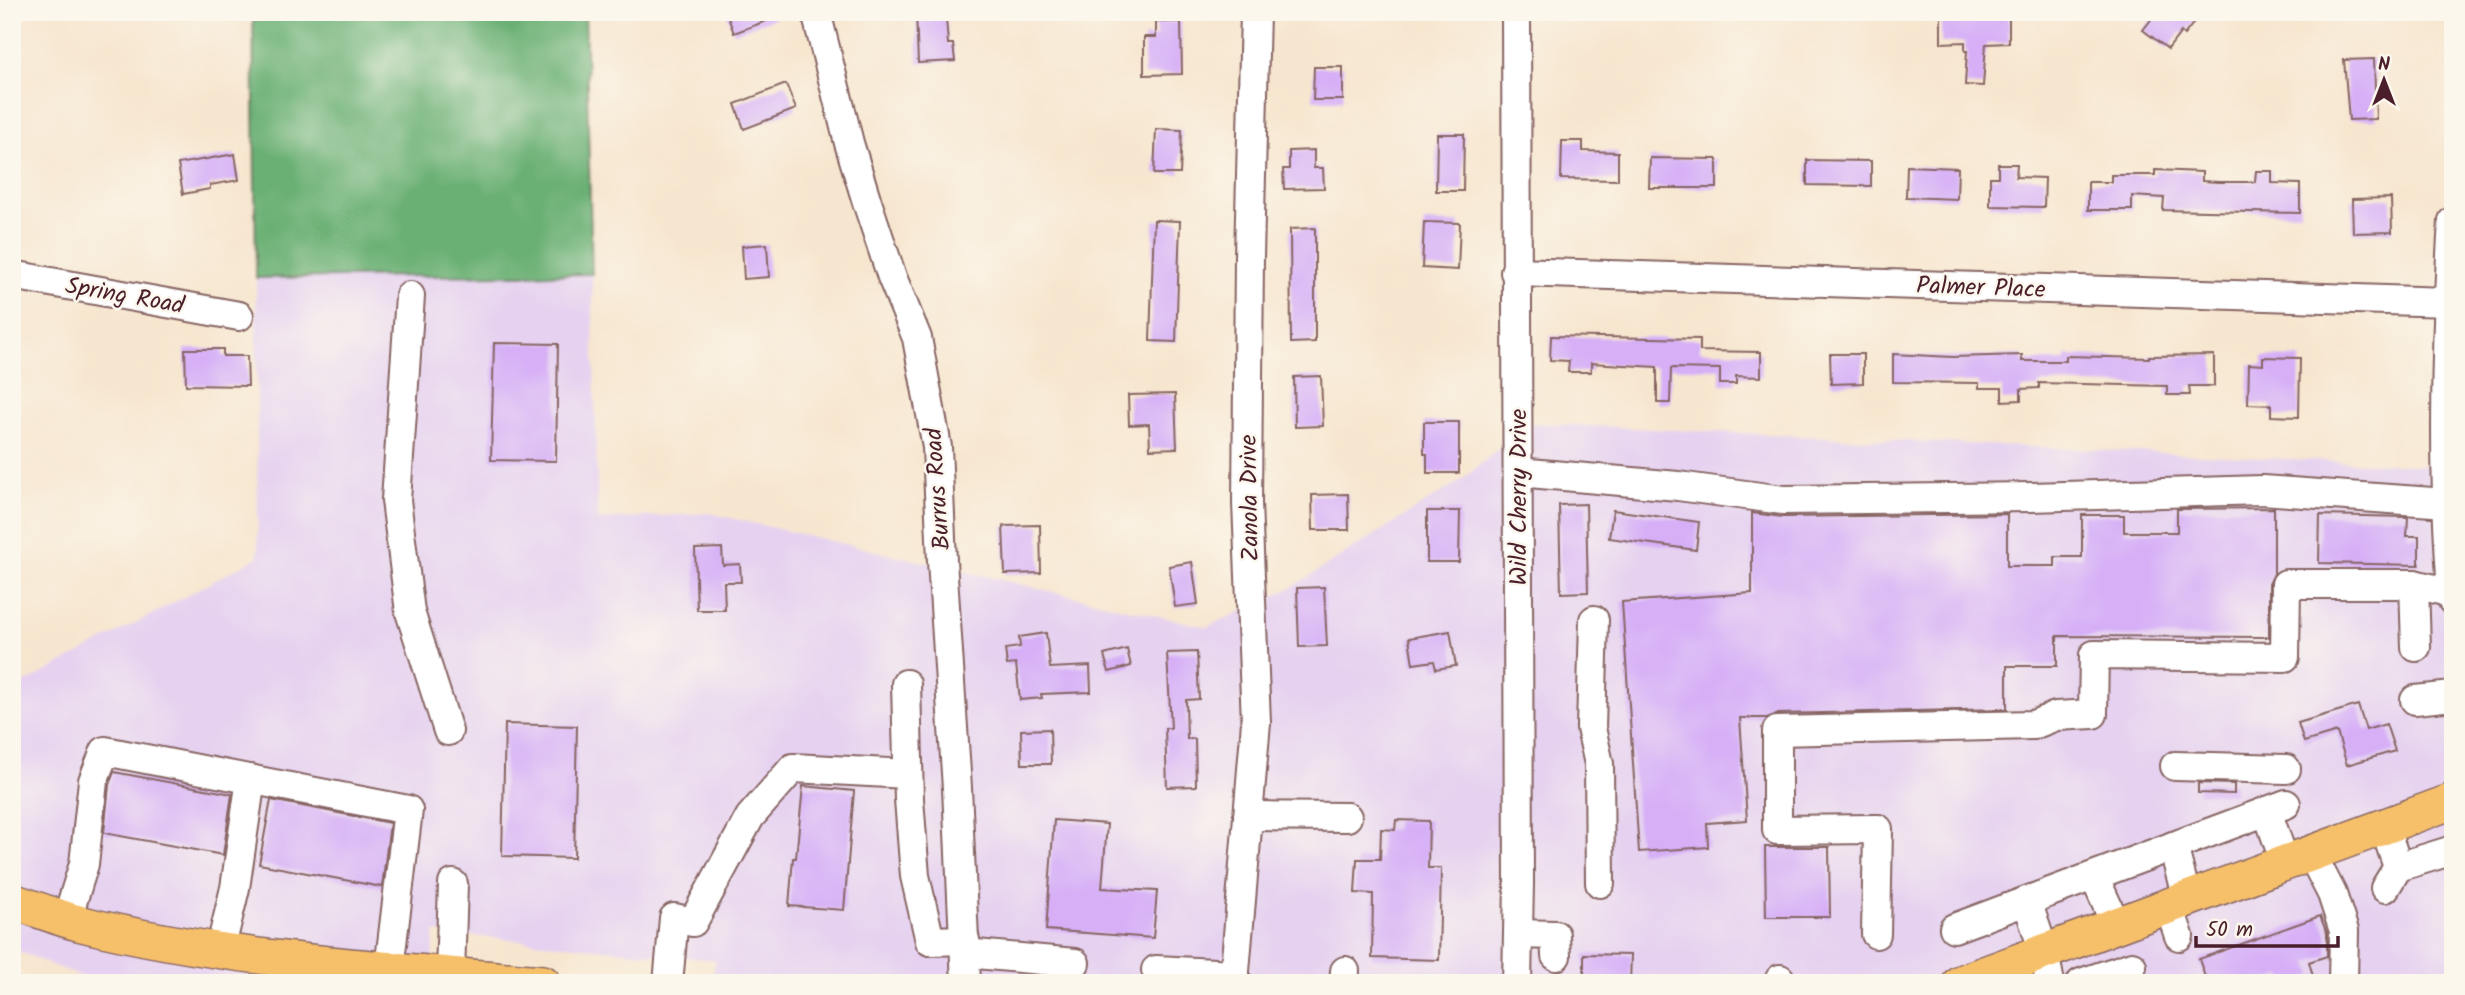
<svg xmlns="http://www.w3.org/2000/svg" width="2465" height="995" font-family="Kalam,sans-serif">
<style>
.built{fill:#e6d2f0}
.forest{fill:#6bb074;stroke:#5a6850;stroke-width:2}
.building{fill:#d6aff7}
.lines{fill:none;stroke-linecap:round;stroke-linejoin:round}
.minor-casing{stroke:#876564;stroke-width:32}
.major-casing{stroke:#876564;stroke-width:38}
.minor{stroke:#fff;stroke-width:28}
.major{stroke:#f6c06b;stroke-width:35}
.labels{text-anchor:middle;stroke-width:5;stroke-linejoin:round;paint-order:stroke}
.street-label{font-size:24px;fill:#4a1f2b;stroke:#fbf7ec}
</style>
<rect width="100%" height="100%" fill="#fbf7ec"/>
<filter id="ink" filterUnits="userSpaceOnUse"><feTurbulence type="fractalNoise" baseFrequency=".0143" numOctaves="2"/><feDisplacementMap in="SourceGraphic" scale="14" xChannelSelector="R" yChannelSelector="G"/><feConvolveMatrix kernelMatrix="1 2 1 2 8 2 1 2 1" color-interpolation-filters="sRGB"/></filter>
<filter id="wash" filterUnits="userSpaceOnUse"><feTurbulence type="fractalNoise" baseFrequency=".00686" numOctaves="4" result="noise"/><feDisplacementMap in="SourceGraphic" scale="28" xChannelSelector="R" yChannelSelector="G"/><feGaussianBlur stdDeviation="1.57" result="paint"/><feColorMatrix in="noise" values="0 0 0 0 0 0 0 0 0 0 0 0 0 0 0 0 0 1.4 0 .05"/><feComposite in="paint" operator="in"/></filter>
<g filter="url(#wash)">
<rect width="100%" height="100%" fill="#f7e6cf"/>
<path class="built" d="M 592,274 L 598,520 L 709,513 L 1207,627 L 1291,588 L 1462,480 L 1529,423 L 2453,467 L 2453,983 L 713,983 L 715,960 L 435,932 L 430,983 L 97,983 L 12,949 L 12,690 L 258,557 L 256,278 Z"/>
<path class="forest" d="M 253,12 L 585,12 L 592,274 L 256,278 Z"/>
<g id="blocks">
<g class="building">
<path d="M 726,12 L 784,12 L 785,14 L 734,33 Z"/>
<path d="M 916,12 L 937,12 L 937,18 L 946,18 L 948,44 L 953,44 L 955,61 L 918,63 Z"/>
<path d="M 1941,12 L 2009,12 L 2009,43 L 1986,44 L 1983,86 L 1965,85 L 1967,51 L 1965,51 L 1965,42 L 1941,43 Z"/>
<path d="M 2157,12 L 2202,12 L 2184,35 L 2181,32 L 2168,49 L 2143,30 Z"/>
<path d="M 1156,22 L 1181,22 L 1182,74 L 1144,75 L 1144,37 L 1156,37 Z"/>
<path d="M 2374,59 L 2376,119 L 2349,120 L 2344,60 Z"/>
<path d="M 1314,67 L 1343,67 L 1343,100 L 1313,100 Z"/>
<path d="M 786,84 L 796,109 L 744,129 L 735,104 Z"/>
<path d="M 1156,129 L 1182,130 L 1180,174 L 1154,174 Z"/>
<path d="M 1437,134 L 1464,134 L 1463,191 L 1436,191 Z"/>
<path d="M 1562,141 L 1583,141 L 1583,151 L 1618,152 L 1618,180 L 1561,179 Z"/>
<path d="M 1314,150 L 1314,168 L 1323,168 L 1324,188 L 1284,189 L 1283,169 L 1289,169 L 1289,151 Z"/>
<path d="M 235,154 L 239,180 L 210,185 L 210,189 L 183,194 L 178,164 Z"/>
<path d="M 1650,158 L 1717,159 L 1717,188 L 1649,188 Z"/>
<path d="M 1807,160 L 1871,161 L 1871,186 L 1807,185 Z"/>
<path d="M 1998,164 L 2017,164 L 2016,177 L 2045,178 L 2044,207 L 1990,206 L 1990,177 L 1998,177 Z"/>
<path d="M 1907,166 L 1958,168 L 1957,199 L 1906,197 Z"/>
<path d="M 2155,170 L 2202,172 L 2202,181 L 2219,182 L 2255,182 L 2256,171 L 2272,171 L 2272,183 L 2300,184 L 2300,213 L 2163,210 L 2164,198 L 2132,196 L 2132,210 L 2088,210 L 2088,182 L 2111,182 L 2111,175 L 2155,175 Z"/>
<path d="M 2391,198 L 2392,232 L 2353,233 L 2352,199 Z"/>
<path d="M 1154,220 L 1180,221 L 1176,342 L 1150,341 Z"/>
<path d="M 1424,222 L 1460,223 L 1458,270 L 1422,268 Z"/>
<path d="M 1315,228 L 1315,342 L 1291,343 L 1290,229 Z"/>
<path d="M 767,244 L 769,277 L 744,279 L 742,246 Z"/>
<path d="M 1551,336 L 1700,339 L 1700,351 L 1761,352 L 1761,377 L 1736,376 L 1736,384 L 1720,384 L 1720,369 L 1671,368 L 1670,403 L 1657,403 L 1657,367 L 1591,363 L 1591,372 L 1568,372 L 1569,361 L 1550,360 Z"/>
<path d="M 494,343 L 558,344 L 556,461 L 491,460 Z"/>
<path d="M 185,349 L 223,349 L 223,356 L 247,356 L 248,386 L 186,385 Z"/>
<path d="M 1830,354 L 1863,354 L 1863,383 L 1831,384 Z"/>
<path d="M 1893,354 L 1953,357 L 2022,355 L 2022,361 L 2066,361 L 2066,356 L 2149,358 L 2149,356 L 2214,355 L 2214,386 L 2189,386 L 2190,395 L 2167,395 L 2167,386 L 2039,383 L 2039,388 L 2021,389 L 2021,400 L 2002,401 L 2002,388 L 1979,388 L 1979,383 L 1893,382 Z"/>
<path d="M 2263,357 L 2300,358 L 2299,417 L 2271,416 L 2271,405 L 2248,404 L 2249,364 L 2263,365 Z"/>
<path d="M 1321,376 L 1323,426 L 1295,427 L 1294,377 Z"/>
<path d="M 1175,394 L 1177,448 L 1150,449 L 1149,424 L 1129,425 L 1128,395 Z"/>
<path d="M 1424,422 L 1459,422 L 1459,473 L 1427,473 L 1427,454 L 1424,454 Z"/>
<path d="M 1348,494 L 1349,530 L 1313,530 L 1312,495 Z"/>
<path d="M 1586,504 L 1588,592 L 1561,593 L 1559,505 Z"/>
<path d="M 2274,508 L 2274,574 L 2269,584 L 2269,637 L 2057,636 L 2057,666 L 2007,666 L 2007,709 L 1777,714 L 1767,718 L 1740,718 L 1747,820 L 1707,823 L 1708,847 L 1639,852 L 1622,602 L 1752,593 L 1752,513 L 1783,517 L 2007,514 L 2007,566 L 2055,566 L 2055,557 L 2082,557 L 2082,515 L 2124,515 L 2124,532 L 2177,532 L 2177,509 Z"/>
<path d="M 1613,510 L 1699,522 L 1696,550 L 1609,538 Z"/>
<path d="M 1427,511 L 1460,511 L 1459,562 L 1427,562 Z"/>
<path d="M 2320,515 L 2408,517 L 2407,536 L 2419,536 L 2419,565 L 2319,563 Z"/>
<path d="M 1040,525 L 1041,573 L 1005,574 L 1003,526 Z"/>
<path d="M 722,548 L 723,565 L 740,564 L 741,582 L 724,582 L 725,610 L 697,610 L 695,549 Z"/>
<path d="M 1192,562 L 1198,604 L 1175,607 L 1169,566 Z"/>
<path d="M 1324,587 L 1327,646 L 1299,647 L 1297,588 Z"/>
<path d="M 1450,631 L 1456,666 L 1436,669 L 1434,661 L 1413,664 L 1409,638 Z"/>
<path d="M 1046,633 L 1050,668 L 1090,666 L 1091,692 L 1041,694 L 1042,698 L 1020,700 L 1016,664 L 1007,665 L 1005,649 L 1020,647 L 1019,637 Z"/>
<path d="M 1127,649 L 1131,666 L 1109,672 L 1104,655 Z"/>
<path d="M 1197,652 L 1199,699 L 1186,700 L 1187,739 L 1195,739 L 1196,786 L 1167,787 L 1165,728 L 1171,728 L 1167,653 Z"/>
<path d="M 2358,705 L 2366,730 L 2386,724 L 2395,751 L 2347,765 L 2337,732 L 2304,742 L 2298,723 Z"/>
<path d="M 505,724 L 577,726 L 574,858 L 502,856 Z"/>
<path d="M 1050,729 L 1051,764 L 1022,764 L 1021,730 Z"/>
<path d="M 114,772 L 232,794 L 223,855 L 104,833 L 109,785 Z"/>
<path d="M 2198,783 L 2234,784 L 2234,794 L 2198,793 Z"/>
<path d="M 803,786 L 854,791 L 844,910 L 789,906 L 793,858 L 796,858 Z"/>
<path d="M 271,800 L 390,823 L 382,887 L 259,864 Z"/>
<path d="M 1054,820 L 1107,824 L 1102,888 L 1157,891 L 1153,938 L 1046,930 Z"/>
<path d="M 1396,820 L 1429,821 L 1428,868 L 1441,868 L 1439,960 L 1372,958 L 1373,894 L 1355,893 L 1357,859 L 1380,859 L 1381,829 L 1395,830 Z"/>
<path d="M 1765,847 L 1829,847 L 1830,917 L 1766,917 Z"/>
<path d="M 2320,916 L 2327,933 L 2327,956 L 2309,962 L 2313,976 L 2292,983 L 2286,983 L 2283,975 L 2258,983 L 2207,983 L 2199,959 Z"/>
<path d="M 1584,954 L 1631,955 L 1630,983 L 1584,983 Z"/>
</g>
</g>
</g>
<g filter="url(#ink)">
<use href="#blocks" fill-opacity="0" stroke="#876564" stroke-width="2"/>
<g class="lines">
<g class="minor-casing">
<g id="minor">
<path d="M 816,12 L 849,143 L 867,202 L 892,277 L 917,338 L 937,447 L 942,561 L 957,788 L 966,983"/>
<path d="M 1516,12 L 1519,883 L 1517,983"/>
<path d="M 2453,221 C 2445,347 2442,475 2453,601"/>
<path d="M 1515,272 L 2448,302"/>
<path d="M 12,275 L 239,316"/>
<path d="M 410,296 L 396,500 L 410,612 L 448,731"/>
<path d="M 1518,472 L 1678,486 L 1783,500 L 2031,497 L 2262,490 L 2447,503"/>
<path d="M 2414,584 L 2416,647"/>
<path d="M 1594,620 L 1591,728 L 1599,764 L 1600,883"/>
<path d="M 906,684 L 909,799 L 915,876 L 930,941 L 965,940"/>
<path d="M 2415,700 L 2453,696"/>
<path d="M 2175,766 L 2286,769"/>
<path d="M 2267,811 L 2285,863"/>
<path d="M 1248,816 L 1347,817"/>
<path d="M 2384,826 L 2398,867 L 2385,888"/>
<path d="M 2173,846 L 2187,899"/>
<path d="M 2311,853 L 2332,894 L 2344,931 L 2343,983"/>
<path d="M 2398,867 L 2453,850"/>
<path d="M 2094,876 L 2116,925"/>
<path d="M 2027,901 L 2044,952 L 2050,983"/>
<path d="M 2169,906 L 2179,936"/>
<path d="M 67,919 L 84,864 L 93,781 L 105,751 L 408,810 L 389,969"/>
<path d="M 1954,928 L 2286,804"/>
<path d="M 1518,934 L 1555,935 L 1556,956"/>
<path d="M 1876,934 L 1878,829 L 1777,830 L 1777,731 L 2033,725 L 2056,716 L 2093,714 L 2094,655 L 2285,657 L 2286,584 L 2414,584 L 2452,593"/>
<path d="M 220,951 L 235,888 L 251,779"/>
<path d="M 965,953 L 1075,963"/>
<path d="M 1156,970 L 1235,974"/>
<path d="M 450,974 L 453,884"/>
<path d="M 1780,979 L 1780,983"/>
<path d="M 668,983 L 674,918 L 693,922 L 750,817 L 793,768 L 908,774"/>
<path d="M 1234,983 L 1256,722 L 1247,503 L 1249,257 L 1255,12"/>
<path d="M 1344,983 L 1345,971"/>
<path d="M 2081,983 L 2132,966"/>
</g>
</g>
<g class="major-casing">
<g id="major">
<path d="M 12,901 C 34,908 56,917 78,923 C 230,961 387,969 543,983"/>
<path d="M 1960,983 L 2453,801"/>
</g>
</g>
<use href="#minor" class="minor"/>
<use href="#major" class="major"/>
</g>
</g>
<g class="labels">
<g class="street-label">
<text transform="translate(1981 287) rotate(2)" y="8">Palmer Place</text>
<text transform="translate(125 295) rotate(10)" y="8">Spring Road</text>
<text transform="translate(937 489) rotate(-94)" y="8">Burrus Road</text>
<text transform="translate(1518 497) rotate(-90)" y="8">Wild Cherry Drive</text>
<text transform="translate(1249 498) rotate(-91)" y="8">Zanola Drive</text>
</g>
</g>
<rect width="2465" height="995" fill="none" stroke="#fbf7ec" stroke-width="42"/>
<g transform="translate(2384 80)" stroke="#fbf7ec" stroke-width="5" paint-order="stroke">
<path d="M0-5L12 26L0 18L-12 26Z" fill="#4a1f2b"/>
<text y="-10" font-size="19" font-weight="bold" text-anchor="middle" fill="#4a1f2b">N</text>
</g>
<path d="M2196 936v10h142v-10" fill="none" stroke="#4a1f2b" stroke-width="3.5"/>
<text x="2206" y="936" font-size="21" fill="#4a1f2b" stroke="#fbf7ec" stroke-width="5" paint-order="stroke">50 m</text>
</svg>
